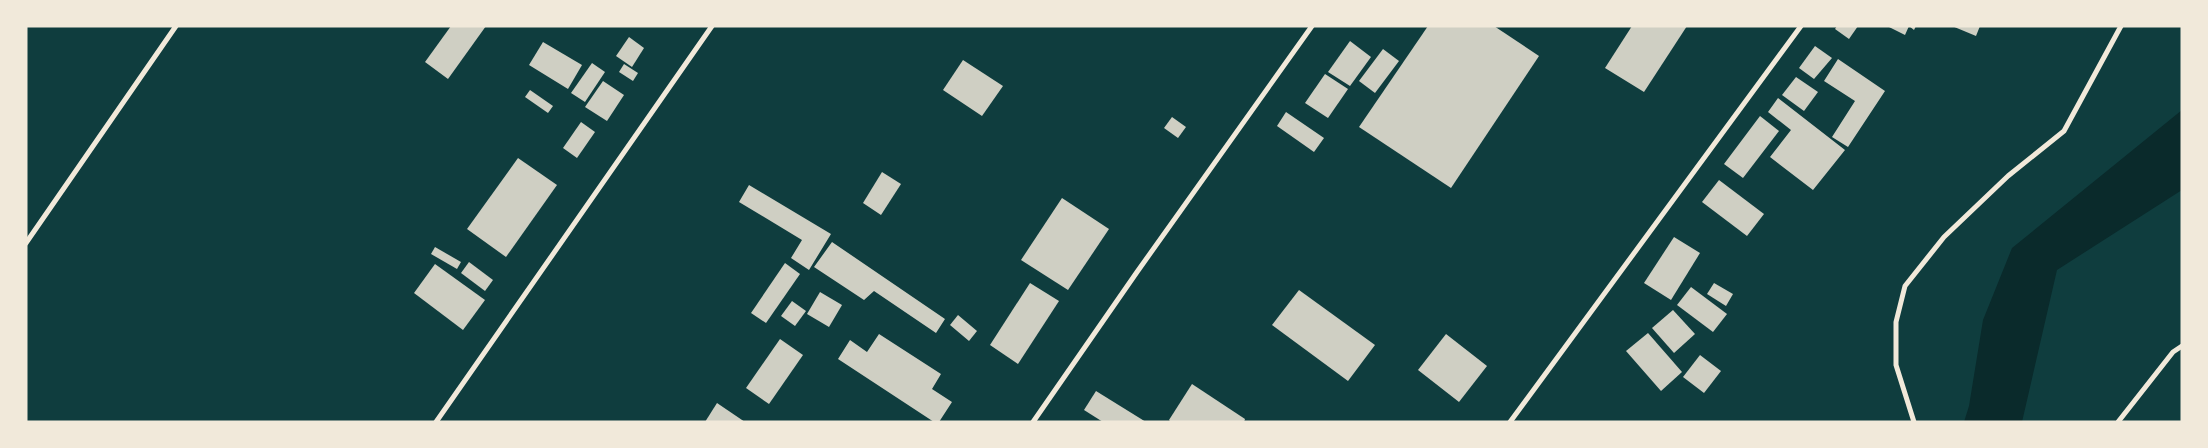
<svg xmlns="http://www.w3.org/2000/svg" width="2208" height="448" font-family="'Work Sans',sans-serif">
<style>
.water{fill:#0a2a2b}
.building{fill:#cfcfc3}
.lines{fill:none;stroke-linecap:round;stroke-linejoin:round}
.minor{stroke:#f1e9da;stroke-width:5}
</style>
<rect width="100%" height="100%" fill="#0f3d3e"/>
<path class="water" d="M 2182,110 L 2182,190 L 2057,270 L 2022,422 L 1964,422 L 1969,406 L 1983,320 L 2012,248 Z"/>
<g class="building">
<path d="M 451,26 L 486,26 L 448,79 L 425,62 Z"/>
<path d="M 1428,26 L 1494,26 L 1539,56 L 1451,188 L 1359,127 Z"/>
<path d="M 1632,26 L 1687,26 L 1644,92 L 1605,68 Z"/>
<path d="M 1837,26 L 1858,26 L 1849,39 L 1835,29 Z"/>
<path d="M 1887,26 L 1916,26 L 1914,30 L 1909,26 L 1905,35 Z"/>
<path d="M 1952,26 L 1980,26 L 1976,36 Z"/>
<path d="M 629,37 L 644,48 L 632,67 L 616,56 Z"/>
<path d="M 1350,41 L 1371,57 L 1350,86 L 1328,72 Z"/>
<path d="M 543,42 L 582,65 L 568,89 L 529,65 Z"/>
<path d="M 1815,46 L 1832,58 L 1814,79 L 1799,68 Z"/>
<path d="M 1383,49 L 1399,61 L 1375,93 L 1359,81 Z"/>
<path d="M 1838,59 L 1885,91 L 1848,147 L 1832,137 L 1855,101 L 1824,81 Z"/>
<path d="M 963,60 L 1003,86 L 982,116 L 943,90 Z"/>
<path d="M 592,63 L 605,72 L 585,102 L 571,93 Z"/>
<path d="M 624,64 L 638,73 L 633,81 L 619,72 Z"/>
<path d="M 1325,74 L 1348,89 L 1328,118 L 1305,103 Z"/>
<path d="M 1796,77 L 1818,92 L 1804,111 L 1782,95 Z"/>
<path d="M 603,81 L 624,95 L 607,121 L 585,107 Z"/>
<path d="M 530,90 L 553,106 L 548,113 L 525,97 Z"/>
<path d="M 1778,98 L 1845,150 L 1813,190 L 1770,157 L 1791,130 L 1768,112 Z"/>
<path d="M 1286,112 L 1324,138 L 1314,152 L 1277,126 Z"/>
<path d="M 1760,116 L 1779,131 L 1743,178 L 1724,164 Z"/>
<path d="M 1172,117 L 1186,127 L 1178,138 L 1164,128 Z"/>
<path d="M 581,122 L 595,132 L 577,158 L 563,148 Z"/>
<path d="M 518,158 L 557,185 L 506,257 L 467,229 Z"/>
<path d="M 882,172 L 901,184 L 881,215 L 863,203 Z"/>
<path d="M 1719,180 L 1764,214 L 1747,236 L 1702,202 Z"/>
<path d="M 749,185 L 831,234 L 809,270 L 791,258 L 802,240 L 739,202 Z"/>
<path d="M 1062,198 L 1109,229 L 1068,290 L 1021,260 Z"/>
<path d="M 1674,237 L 1700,253 L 1671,300 L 1644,283 Z"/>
<path d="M 832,242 L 945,319 L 936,333 L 874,291 L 864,300 L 814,267 Z"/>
<path d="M 435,247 L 461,262 L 457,269 L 431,254 Z"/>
<path d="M 469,262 L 493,280 L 485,291 L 461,273 Z"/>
<path d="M 785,263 L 800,274 L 766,323 L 751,313 Z"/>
<path d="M 435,264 L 485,300 L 463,330 L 414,293 Z"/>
<path d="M 1030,283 L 1059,301 L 1018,364 L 990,345 Z"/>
<path d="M 1714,283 L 1733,294 L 1726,306 L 1707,294 Z"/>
<path d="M 1691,287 L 1727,314 L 1713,332 L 1677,305 Z"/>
<path d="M 1299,290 L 1375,345 L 1348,381 L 1272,325 Z"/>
<path d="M 820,292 L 842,305 L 829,327 L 807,314 Z"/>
<path d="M 792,301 L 806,311 L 795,326 L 781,316 Z"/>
<path d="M 1673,310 L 1695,334 L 1674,353 L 1652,328 Z"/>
<path d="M 958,315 L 977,331 L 969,341 L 950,325 Z"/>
<path d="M 1648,333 L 1682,372 L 1661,391 L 1626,351 Z"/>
<path d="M 879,334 L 941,374 L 932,389 L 952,402 L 939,422 L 934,422 L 838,359 L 850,340 L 867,352 Z"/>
<path d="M 1446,334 L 1487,366 L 1459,402 L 1418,370 Z"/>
<path d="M 780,339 L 803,355 L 769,404 L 746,388 Z"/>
<path d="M 1700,355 L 1721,371 L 1704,393 L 1683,377 Z"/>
<path d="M 1192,384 L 1245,419 L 1244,422 L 1171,422 L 1169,420 Z"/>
<path d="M 1096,391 L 1146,422 L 1103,422 L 1084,410 Z"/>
<path d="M 717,403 L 745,422 L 705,422 Z"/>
</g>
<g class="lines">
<g class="minor">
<path d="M 26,243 L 176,26"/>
<path d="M 436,422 L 712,26"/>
<path d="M 1033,422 L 1137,272 L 1312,26"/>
<path d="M 1510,422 L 1801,26"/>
<path d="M 1914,422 L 1896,365 L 1896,322 L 1905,286 L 1944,237 L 2008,176 L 2064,131 L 2121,26"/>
<path d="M 2118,422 L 2173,352 L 2182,346"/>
</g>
</g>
<rect width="2208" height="448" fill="none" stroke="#f1e9da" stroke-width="55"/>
</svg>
